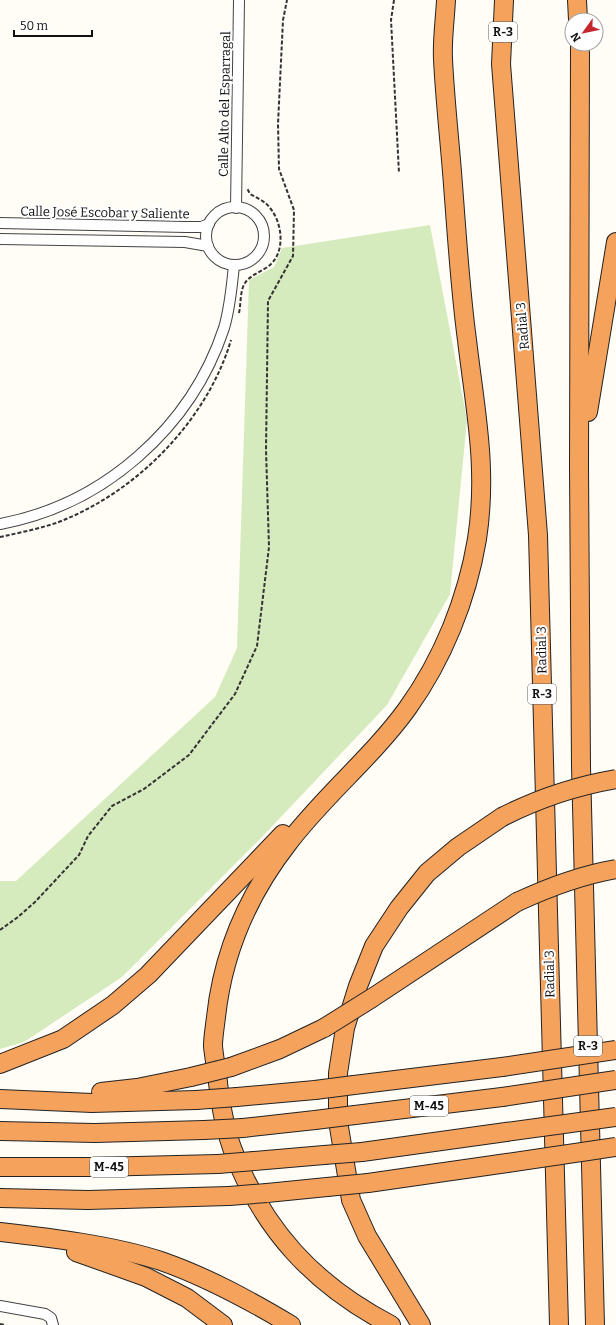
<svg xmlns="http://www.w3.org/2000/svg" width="616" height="1325" font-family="Bitter,serif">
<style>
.green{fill:#d5ebbd}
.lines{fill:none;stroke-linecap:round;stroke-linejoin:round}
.minor-casing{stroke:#444;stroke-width:12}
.motorway-casing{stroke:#222;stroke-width:20}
.path{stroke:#333;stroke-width:2;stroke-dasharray:4 2;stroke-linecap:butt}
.minor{stroke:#fff;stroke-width:10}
.motorway{stroke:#f5a25d;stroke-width:18}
.motorway-bridge-casing{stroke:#222;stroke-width:20;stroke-linecap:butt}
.motorway-bridge{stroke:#f5a25d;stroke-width:18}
.labels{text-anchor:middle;stroke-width:4;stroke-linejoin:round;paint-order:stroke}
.shield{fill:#fff;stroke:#585858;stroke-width:1}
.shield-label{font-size:12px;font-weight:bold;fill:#111}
.street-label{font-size:13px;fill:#111;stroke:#fff}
</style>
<rect width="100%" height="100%" fill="#fffdf5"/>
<path class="green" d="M 430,225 L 467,420 L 450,594 L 387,705 L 261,838 L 122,977 L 24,1042 L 0,1049 L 0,881 L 16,881 L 215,697 L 237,648 L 249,280 L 274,267 L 282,248 Z"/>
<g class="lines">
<g class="minor-casing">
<g id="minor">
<circle cx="235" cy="236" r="29"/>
<path d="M 236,208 L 239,0"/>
<path d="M 0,223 L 186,227 L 201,227 L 209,224"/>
<path d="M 0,239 L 185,242 L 208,246"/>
<path d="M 0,524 C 103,505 191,428 224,328 C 230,308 232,286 234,265"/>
<path d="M 0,1306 L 45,1314 L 51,1318 L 53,1325"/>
</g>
</g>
<g class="motorway-casing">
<g id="motorway">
<path d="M 504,0 L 501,64 L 538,535 L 559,1325"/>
<path d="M 577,0 L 578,20"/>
<path d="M 580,44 L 579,467 L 581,766 L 595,1325"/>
<path d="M 588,412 L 616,242"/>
<path d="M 372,998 L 517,902"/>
<path d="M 0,1064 L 63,1039 L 113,1005 L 148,975 L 283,834"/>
<path d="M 231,1067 L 280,1049 L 324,1028"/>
<path d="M 354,1085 L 502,1067"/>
<path d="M 101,1092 L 137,1088 L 191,1077"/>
<path d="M 237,1097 L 315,1090"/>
<path d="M 0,1099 L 92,1103 L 196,1100"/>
<path d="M 355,1115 L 502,1097"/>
<path d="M 243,1128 L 315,1120"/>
<path d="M 0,1131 L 95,1133 L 204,1130"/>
<path d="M 362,1152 L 506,1132"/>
<path d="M 254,1161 L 324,1155"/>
<path d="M 0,1167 L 95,1167 L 218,1164"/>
<path d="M 368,1183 L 507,1163"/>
<path d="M 267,1193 L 327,1187"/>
<path d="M 0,1198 L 88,1200 L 229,1196"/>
<path d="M 0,1232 C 52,1238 112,1245 161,1261 C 207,1277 249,1300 291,1325"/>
<path d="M 76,1252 L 146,1277 L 187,1298 L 223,1325"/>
<path d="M 391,1325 C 314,1285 262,1229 232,1148 C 224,1126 221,1106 218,1083 C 217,1071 214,1058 213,1046 C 213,1037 215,1026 216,1017 C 223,952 249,893 289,842 C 325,795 372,757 407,709 C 443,659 467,599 477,539 C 488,468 475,409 467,340 C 460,288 457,236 453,185 C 450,143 445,101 443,59 C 442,40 445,20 446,0"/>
<path d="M 421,1325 L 367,1236 L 351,1200 L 338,1121 L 338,1073 L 345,1028 L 358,986 L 374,946 L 399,908 L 427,873 L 458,847 L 502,817"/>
</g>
</g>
<g class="path">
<path d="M 394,0 L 391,20 L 399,173"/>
<path d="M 239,313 C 241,304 240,290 245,283 C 250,275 263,271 270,265 C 286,251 282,222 270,208 C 265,201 257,198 250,194 L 247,188"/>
<path d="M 0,537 C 18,533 38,529 56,523 C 135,494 207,421 231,340"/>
<path d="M 0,930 L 18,917 L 35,902 L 79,855 L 88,836 L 112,806 L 144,789 L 189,755 L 235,694 L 257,646 L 269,547 L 266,450 L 268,301 L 293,256 L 294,210 L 279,169 L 278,124 L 283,20 L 287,0"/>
<path d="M 0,1324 L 6,1325"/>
</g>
<use href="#minor" class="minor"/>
<use href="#motorway" class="motorway"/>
<g class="motorway-bridge-casing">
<g id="motorway-bridge">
<path d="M 502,817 C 539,798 575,786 616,779"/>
<path d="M 517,902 C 549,887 581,875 616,869"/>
<path d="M 324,1028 L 372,998"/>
<path d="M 502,1067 L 616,1050"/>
<path d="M 191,1077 L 231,1067"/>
<path d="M 315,1090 L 354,1085"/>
<path d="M 502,1097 L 616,1080"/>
<path d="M 196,1100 L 237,1097"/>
<path d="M 315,1120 L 355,1115"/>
<path d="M 204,1130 L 243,1128"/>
<path d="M 506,1132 L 616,1117"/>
<path d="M 324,1155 L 362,1152"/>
<path d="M 507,1163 L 616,1147"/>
<path d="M 218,1164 L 254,1161"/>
<path d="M 327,1187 L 368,1183"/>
<path d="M 229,1196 L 267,1193"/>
</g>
</g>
<use href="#motorway-bridge" class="motorway-bridge"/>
</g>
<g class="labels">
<g class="shield">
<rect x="489" y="22" width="28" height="20" rx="3"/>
<rect x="528" y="684" width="28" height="20" rx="3"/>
<rect x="574" y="1036" width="28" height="20" rx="3"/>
<rect x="410" y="1096" width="38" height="20" rx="3"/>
<rect x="90" y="1157" width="38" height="20" rx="3"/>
</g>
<g class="shield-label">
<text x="503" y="36">R-3</text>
<text x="542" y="698">R-3</text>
<text x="588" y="1050">R-3</text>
<text x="429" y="1110">M-45</text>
<text x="109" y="1171">M-45</text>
</g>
<g class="street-label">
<text transform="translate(224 104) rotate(-89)" y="5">Calle Alto del Esparragal</text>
<text transform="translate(105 212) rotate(1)" y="5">Calle José Escobar y Saliente</text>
<text transform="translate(522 326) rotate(-95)" y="5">Radial 3</text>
<text transform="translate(541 650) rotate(-91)" y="5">Radial 3</text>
<text transform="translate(549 974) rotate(-91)" y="5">Radial 3</text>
</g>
</g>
<g transform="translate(584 32) rotate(237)"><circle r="19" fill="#ffffff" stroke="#a0a0a0"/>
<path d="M0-3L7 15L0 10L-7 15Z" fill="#c4262e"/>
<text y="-6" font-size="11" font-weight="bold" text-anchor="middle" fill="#111111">N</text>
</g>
<path d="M14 30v6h78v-6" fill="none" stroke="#111111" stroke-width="2"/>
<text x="20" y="30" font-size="12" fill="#111111" stroke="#ffffff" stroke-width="3" paint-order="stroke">50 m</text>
</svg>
